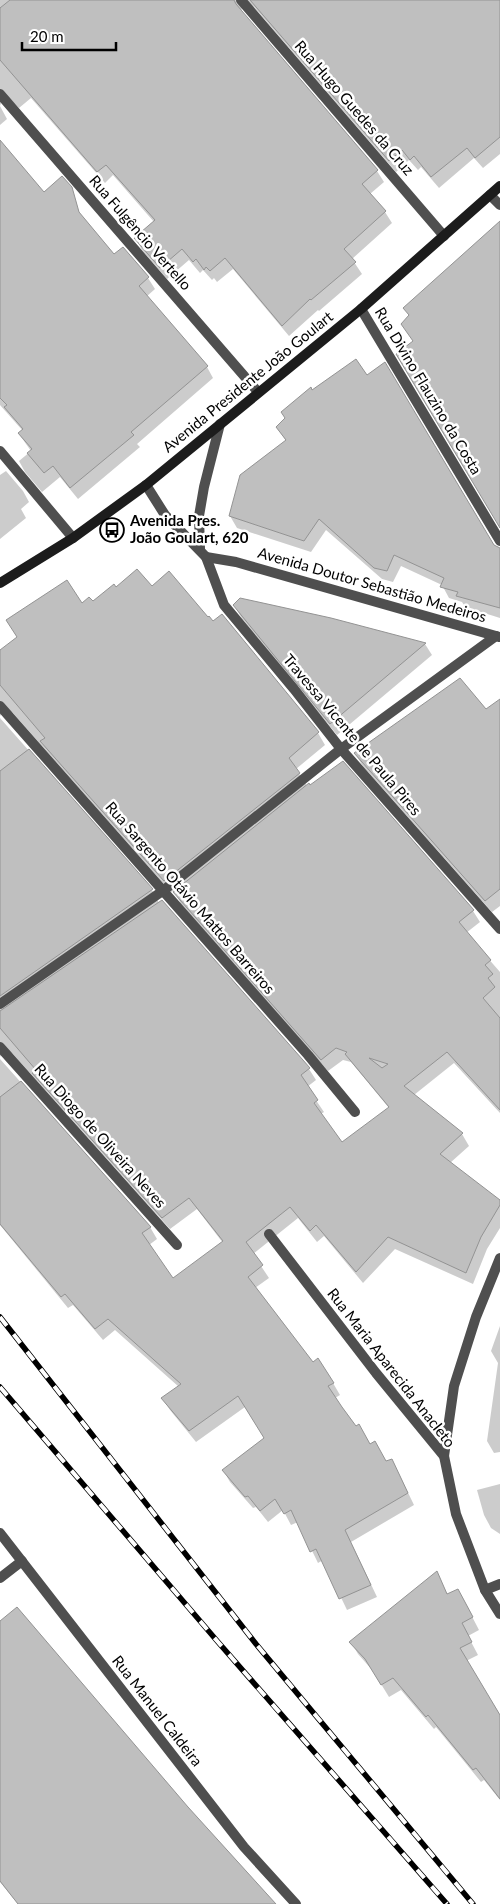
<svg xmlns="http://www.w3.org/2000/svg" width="500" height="1904" font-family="Lato,sans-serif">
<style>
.shadow{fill:#0003}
.building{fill:#bfbfbf;stroke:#939393;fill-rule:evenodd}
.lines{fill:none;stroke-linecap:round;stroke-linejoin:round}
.minor{stroke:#4f4f4f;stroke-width:10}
.secondary{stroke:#1c1c1c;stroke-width:10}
.rail-casing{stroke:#000;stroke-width:5.5}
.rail{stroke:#fff;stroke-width:4;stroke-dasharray:11;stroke-linecap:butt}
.labels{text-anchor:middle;stroke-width:5;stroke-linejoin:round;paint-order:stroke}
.street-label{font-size:15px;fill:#000;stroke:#fff}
.poi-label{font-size:15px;font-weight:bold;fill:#000;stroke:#fff;text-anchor:start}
</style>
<rect width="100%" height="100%" fill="#fff"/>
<g class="shadow">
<path d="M 0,0 L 500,0 L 500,154 L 483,168 L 474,158 L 439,188 L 421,167 L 418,170 L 409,160 L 396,172 L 254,7 L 247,4 L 242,7 L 241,12 L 377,171 L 384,182 L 370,194 L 385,212 L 392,223 L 352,259 L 362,274 L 319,311 L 318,310 L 289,336 L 233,269 L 217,282 L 214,278 L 212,280 L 203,270 L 200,273 L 189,260 L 167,279 L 142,250 L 135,238 L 154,222 L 113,175 L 105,183 L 31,98 L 19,108 L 10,99 L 2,100 L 0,106 Z"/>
<path d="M 0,106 L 7,119 L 0,125 Z"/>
<path d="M 0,142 L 44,193 L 114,256 L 148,278 L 155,289 L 146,297 L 207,367 L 213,378 L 137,444 L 140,447 L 78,499 L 60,477 L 42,492 L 25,472 L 19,461 L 31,451 L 19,434 L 23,431 L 0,405 Z"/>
<path d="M 277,427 L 500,549 L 500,618 L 465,607 L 462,602 L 449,598 L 442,585 L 401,566 L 393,582 L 382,579 L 326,530 L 311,552 L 237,528 L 230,516 L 286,441 Z"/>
<path d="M 6,471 L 23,491 L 29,502 L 21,509 L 26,518 L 0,539 L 0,475 Z"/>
<path d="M 152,588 L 213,623 L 222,615 L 318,733 L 325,745 L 296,769 L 307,786 L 473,911 L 480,922 L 466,933 L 500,972 L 500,1113 L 454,1063 L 414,1095 L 462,1134 L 469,1146 L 450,1163 L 500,1202 L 500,1228 L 487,1249 L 473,1284 L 395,1249 L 363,1283 L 324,1236 L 317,1242 L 298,1218 L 253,1254 L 269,1278 L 255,1288 L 313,1363 L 333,1383 L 340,1395 L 335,1398 L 370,1446 L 398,1472 L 414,1505 L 351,1542 L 377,1597 L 347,1610 L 323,1560 L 318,1563 L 298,1522 L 291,1525 L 283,1510 L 268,1522 L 256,1507 L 253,1508 L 230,1482 L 223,1470 L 265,1438 L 245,1407 L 196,1442 L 170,1410 L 163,1399 L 179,1387 L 115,1330 L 103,1340 L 73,1305 L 68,1308 L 0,1225 L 0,1059 L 150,1227 L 157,1239 L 149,1245 L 173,1280 L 223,1243 L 197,1209 L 170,1229 L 13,1054 L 9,1052 L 2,1053 L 0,1057 L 0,718 L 152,890 L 159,903 L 309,1069 L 316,1080 L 307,1087 L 324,1112 L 321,1114 L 342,1143 L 389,1108 L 351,1062 L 343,1060 L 328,1071 L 181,904 L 174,891 L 171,892 L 13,713 L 9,711 L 3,712 L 0,716 L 0,652 L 81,605 L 93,603 L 116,589 Z"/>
<path d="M 234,605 L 331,620 L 425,644 L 432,655 L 337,735 L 241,617 Z"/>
<path d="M 500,701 L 500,906 L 492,912 L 362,765 L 355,753 L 486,710 Z"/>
<path d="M 500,1326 L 500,1452 L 494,1453 L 487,1441 L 498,1363 L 491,1351 Z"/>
<path d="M 500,1484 L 500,1534 L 491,1528 L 484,1515 L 477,1490 Z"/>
<path d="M 436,1573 L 448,1595 L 465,1603 L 479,1630 L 468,1636 L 478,1655 L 466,1661 L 500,1715 L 500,1800 L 484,1780 L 481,1782 L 436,1727 L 434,1729 L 401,1690 L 389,1697 L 373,1671 L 358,1654 L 351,1642 Z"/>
<path d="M 0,1622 L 187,1807 L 274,1904 L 18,1904 L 0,1882 Z"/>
</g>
<g class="building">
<path d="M 10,0 L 234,0 L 236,4 L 378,170 L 362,184 L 386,211 L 344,249 L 356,262 L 311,300 L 310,299 L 282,326 L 225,258 L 210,271 L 206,267 L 204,270 L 196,259 L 193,262 L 182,249 L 160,268 L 134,238 L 155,220 L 106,165 L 97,172 L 0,60 L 0,8 Z"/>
<path d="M 250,0 L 500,0 L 500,137 L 475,158 L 467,148 L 431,177 L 414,156 L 410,160 L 402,150 L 389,161 Z"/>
<path d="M 0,140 L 44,192 L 62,176 L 72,187 L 79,212 L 114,254 L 123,247 L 149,277 L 139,286 L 208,366 L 131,432 L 134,435 L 70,488 L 53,466 L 44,473 L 27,453 L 32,449 L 18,433 L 23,429 L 4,407 L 7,405 L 0,398 Z"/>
<path d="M 500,221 L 500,528 L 396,354 L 413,341 L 401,324 L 409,315 L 403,308 Z"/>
<path d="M 356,359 L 367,375 L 385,362 L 494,545 L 500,548 L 500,608 L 456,596 L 458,592 L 440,587 L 444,578 L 394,555 L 387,571 L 374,568 L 319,519 L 304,541 L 229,516 L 240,475 L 286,440 L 276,427 L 285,418 L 281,412 L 311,387 L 312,390 Z"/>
<path d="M 137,569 L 152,586 L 169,571 L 208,617 L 209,616 L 213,621 L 222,614 L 319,732 L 289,758 L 300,773 L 164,881 L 40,741 L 45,738 L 0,685 L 0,650 L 17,637 L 6,620 L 67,580 L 82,603 L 89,597 L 93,601 L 114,584 L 116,587 Z"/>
<path d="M 240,598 L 331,618 L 426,643 L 330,724 L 233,605 Z"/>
<path d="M 460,678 L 486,709 L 500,699 L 500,889 L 485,901 L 354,753 Z"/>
<path d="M 29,749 L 153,889 L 0,996 L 0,771 Z"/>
<path d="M 343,761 L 474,910 L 459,922 L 491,960 L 485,965 L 493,974 L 488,978 L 495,987 L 483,998 L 500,1018 L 500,1110 L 447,1052 L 404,1086 L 463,1133 L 440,1154 L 500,1200 L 500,1205 L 481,1237 L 466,1273 L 388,1237 L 356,1272 L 316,1225 L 310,1231 L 290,1207 L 246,1242 L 263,1265 L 248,1277 L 313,1362 L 318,1358 L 334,1383 L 328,1386 L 342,1407 L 356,1426 L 359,1424 L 370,1444 L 375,1441 L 386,1461 L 392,1459 L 408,1493 L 345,1530 L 371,1585 L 339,1599 L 316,1549 L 310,1552 L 291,1510 L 284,1514 L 275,1499 L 260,1511 L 248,1496 L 245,1497 L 222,1470 L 264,1438 L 238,1396 L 189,1431 L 161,1398 L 181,1384 L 108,1319 L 95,1329 L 65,1294 L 61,1297 L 0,1224 L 0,1097 L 21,1081 L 151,1227 L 142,1233 L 173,1278 L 223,1241 L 189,1198 L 162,1218 L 32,1073 L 36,1070 L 0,1028 L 0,1011 L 162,900 L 310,1068 L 301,1075 L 318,1100 L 314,1103 L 342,1142 L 389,1107 L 345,1054 L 347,1052 L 336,1048 L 321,1060 L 173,892 L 309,783 L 310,785 ZM 369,1058 L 388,1064 L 382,1068 Z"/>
<path d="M 437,1571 L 447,1594 L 458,1589 L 473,1617 L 462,1623 L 472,1642 L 460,1648 L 500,1715 L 500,1799 L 476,1768 L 473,1770 L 428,1715 L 426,1717 L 393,1678 L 381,1685 L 365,1659 L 349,1642 Z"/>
<path d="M 17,1607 L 188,1807 L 276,1904 L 18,1904 L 0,1881 L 0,1621 Z"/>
</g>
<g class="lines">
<g class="minor">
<path d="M 241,0 L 444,236"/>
<path d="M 0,94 L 258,392"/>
<path d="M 490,195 L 500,205"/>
<path d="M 361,309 L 500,541"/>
<path d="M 0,451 L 73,538"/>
<path d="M 146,485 L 165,515 L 206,557 L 224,605 L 294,689 L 341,749 L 500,929"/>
<path d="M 200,549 L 199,516 L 204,487 L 220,424"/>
<path d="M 206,557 L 236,562 L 499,637"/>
<path d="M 0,706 L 308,1055 L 355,1112"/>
<path d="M 0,1004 L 164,890 L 341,749 L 496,636"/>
<path d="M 0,1047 L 177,1245"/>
<path d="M 269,1234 L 376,1373 L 444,1456 L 456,1514 L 485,1590 L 500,1614"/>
<path d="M 444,1456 L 454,1386 L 476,1317 L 500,1258"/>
<path d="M 0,1533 L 244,1847 L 296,1904"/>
<path d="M 0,1578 L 22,1561"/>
<path d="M 485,1590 L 500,1584"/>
</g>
<path class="secondary" d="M 0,583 L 73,538 L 146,485 L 361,309 L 500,186"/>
<g class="rail-casing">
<g id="rail">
<path d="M 0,1317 L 256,1644 L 473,1904"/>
<path d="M 0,1387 L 218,1642 L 447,1904"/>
</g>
</g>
<use href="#rail" class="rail"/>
</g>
<defs>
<g id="bus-ring" transform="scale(1.25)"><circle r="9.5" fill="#fff" stroke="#000" stroke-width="1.5"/><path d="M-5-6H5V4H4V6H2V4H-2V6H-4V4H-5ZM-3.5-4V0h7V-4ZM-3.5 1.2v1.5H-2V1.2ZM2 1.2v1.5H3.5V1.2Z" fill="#000"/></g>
</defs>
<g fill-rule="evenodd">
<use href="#bus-ring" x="112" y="530"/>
</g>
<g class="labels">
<g class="street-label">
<text transform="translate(354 108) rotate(49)" y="5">Rua Hugo Guedes da Cruz</text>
<text transform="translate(140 233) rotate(49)" y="5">Rua Fulgêncio Vertello</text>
<text transform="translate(248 382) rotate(-39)" y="5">Avenida Presidente João Goulart</text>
<text transform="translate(428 391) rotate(59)" y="5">Rua Divino Flauzino da Costa</text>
<text transform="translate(372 585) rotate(16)" y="5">Avenida Doutor Sebastião Medeiros</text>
<text transform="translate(352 735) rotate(50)" y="5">Travessa Vicente de Paula Pires</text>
<text transform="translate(190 898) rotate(49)" y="5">Rua Sargento Otávio Mattos Barreiros</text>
<text transform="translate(100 1136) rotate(48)" y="5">Rua Diogo de Oliveira Neves</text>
<text transform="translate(391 1368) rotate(52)" y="5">Rua Maria Aparecida Anacleto</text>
<text transform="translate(157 1711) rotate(52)" y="5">Rua Manuel Caldeira</text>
</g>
<g class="poi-label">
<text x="130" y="526">Avenida Pres.<tspan x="130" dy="17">João Goulart, 620</tspan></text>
</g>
</g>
<path d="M22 42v8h94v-8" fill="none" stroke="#000000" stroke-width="2.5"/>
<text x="30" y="42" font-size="15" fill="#000000" stroke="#ffffff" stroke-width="4" paint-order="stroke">20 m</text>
</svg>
